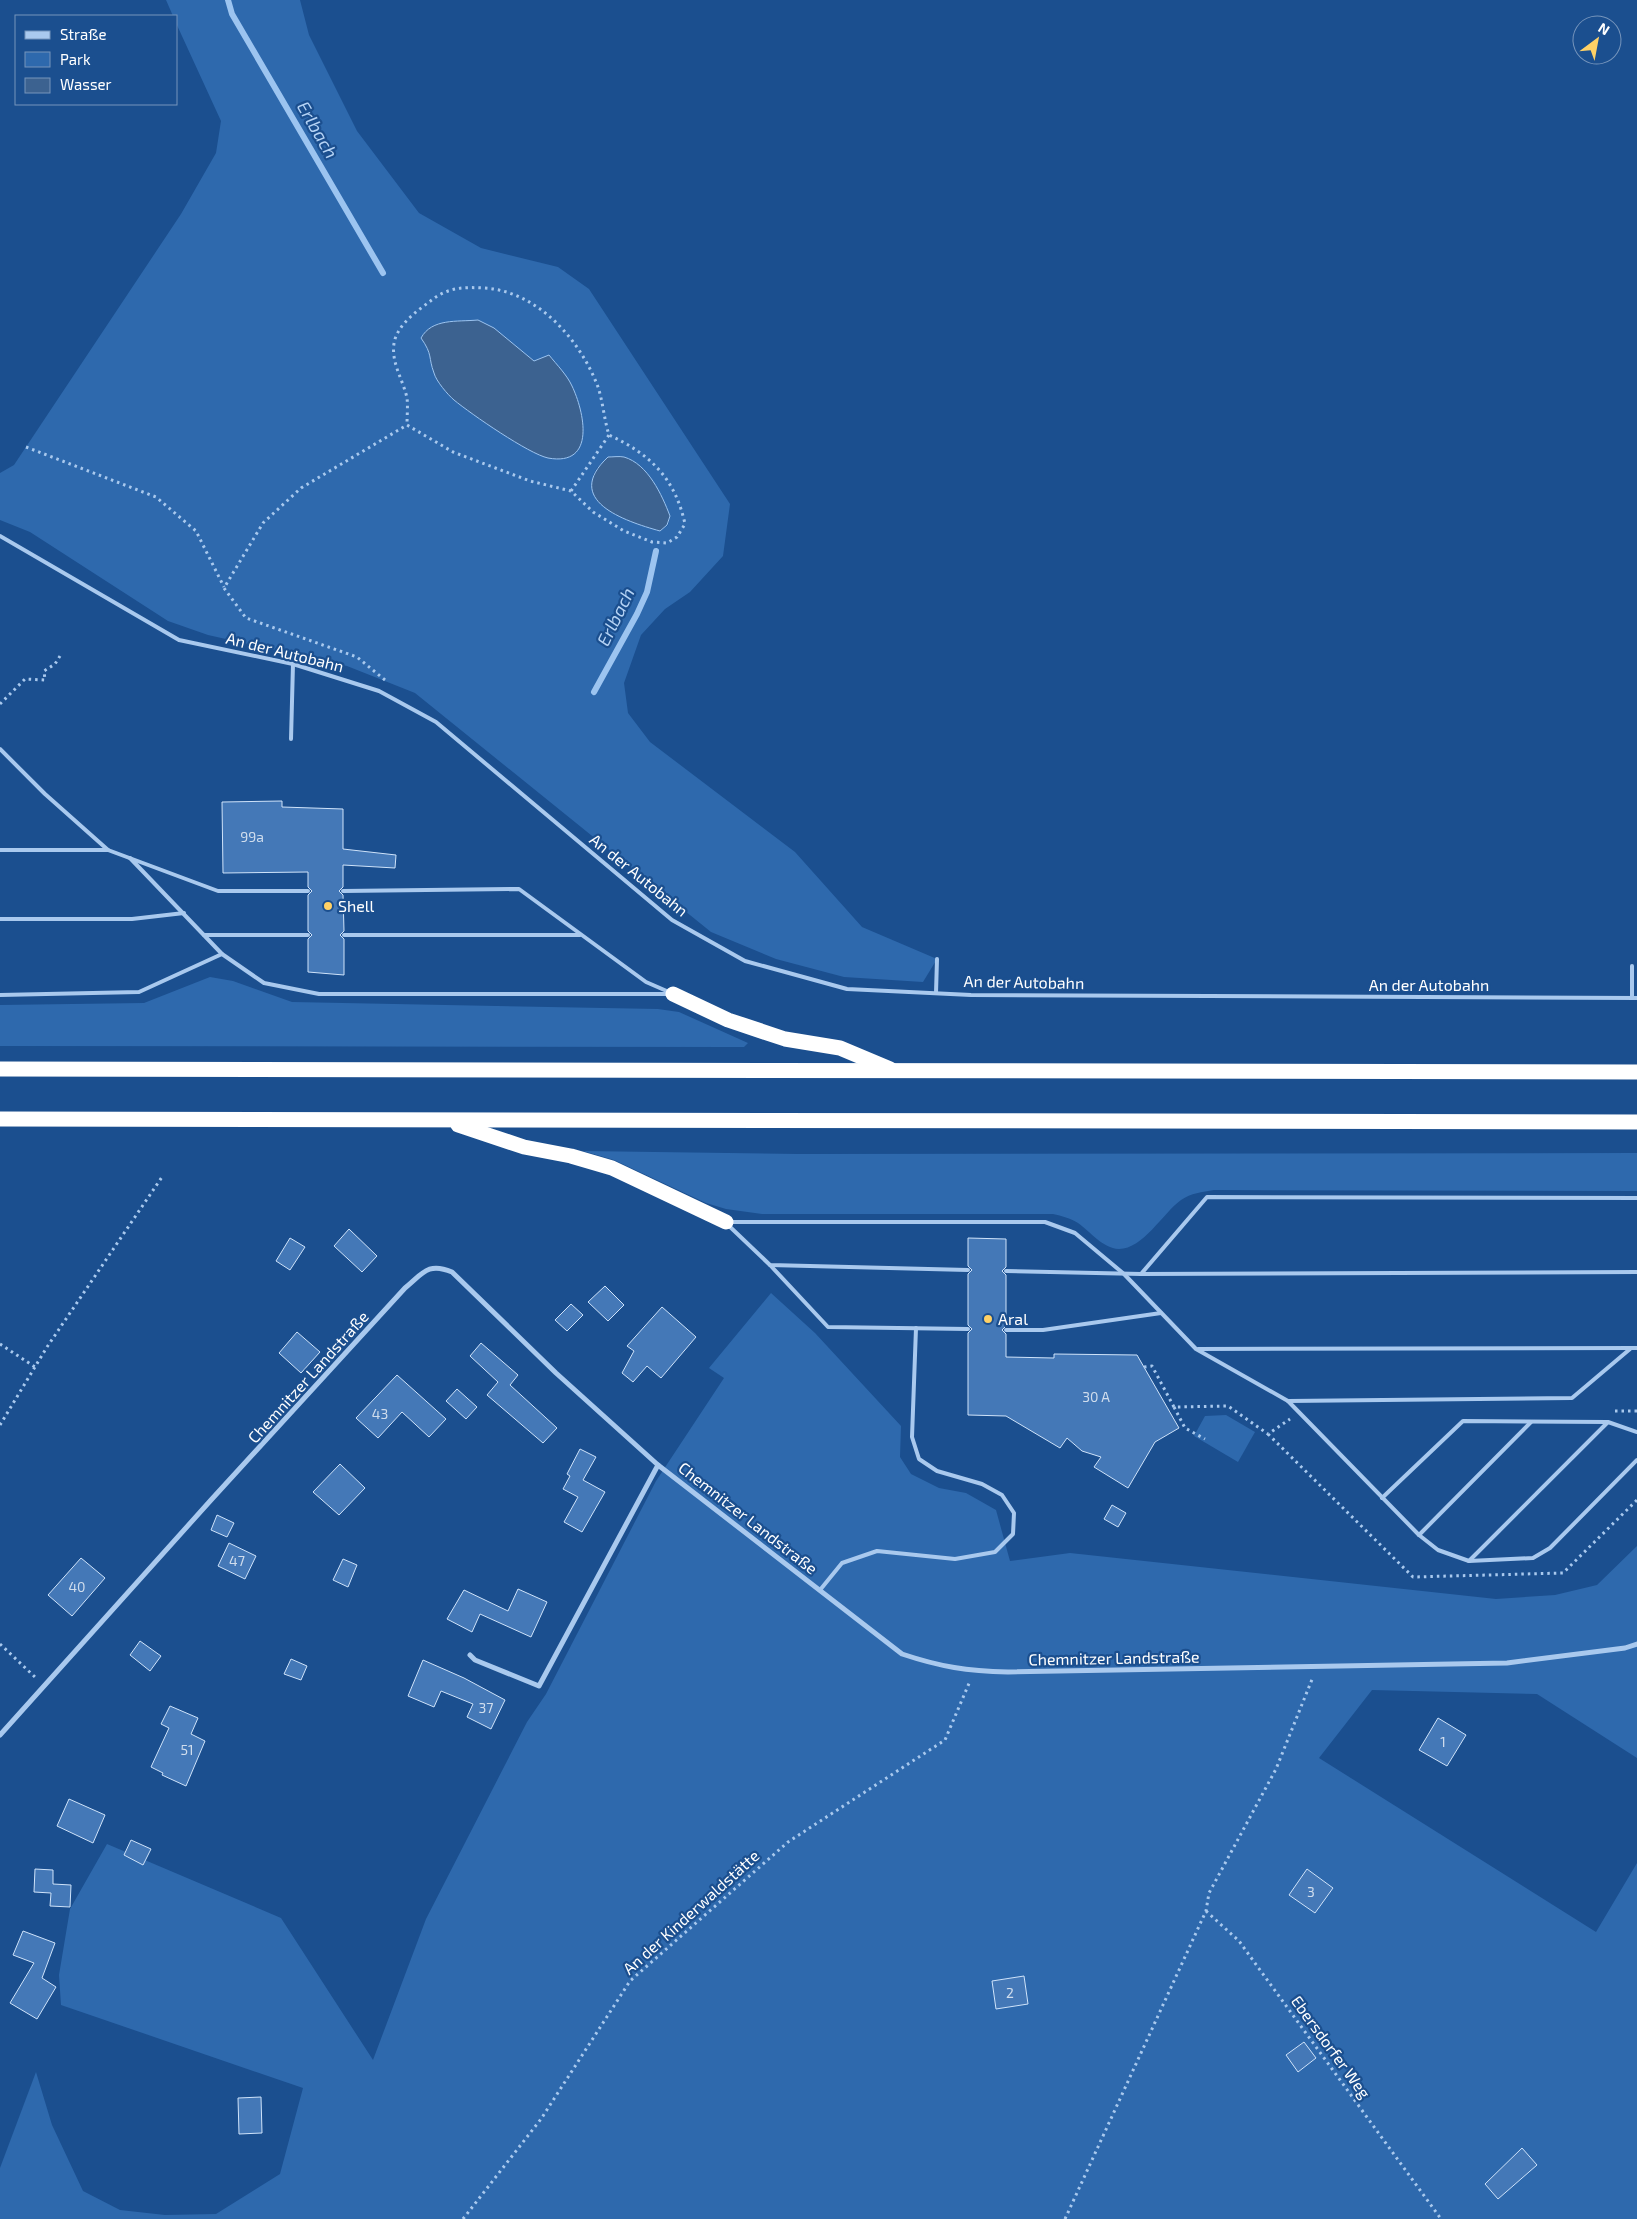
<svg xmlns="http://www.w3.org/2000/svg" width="1637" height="2219" font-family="'Exo 2',sans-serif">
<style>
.green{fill:#2e69ad;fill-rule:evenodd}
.water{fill:#3c6290;stroke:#9cc4f0}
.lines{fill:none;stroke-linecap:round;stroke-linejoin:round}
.stream{stroke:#9cc4f0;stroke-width:6}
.building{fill:#4478b7;stroke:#cfe3fa}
.path{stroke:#a9c9ee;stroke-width:3;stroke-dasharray:2.5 4;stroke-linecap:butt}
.lane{stroke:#a9c9ee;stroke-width:4}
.street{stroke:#a9c9ee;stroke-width:5}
.highway{stroke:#fff;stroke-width:15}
.poi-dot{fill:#ffd166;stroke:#1b4f8f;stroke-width:2}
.labels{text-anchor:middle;stroke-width:4.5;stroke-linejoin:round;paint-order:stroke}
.number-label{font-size:14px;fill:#d0dded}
.street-label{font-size:16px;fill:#fff;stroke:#1b4f8f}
.poi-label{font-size:16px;fill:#fff;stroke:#1b4f8f;text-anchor:start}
.water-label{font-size:18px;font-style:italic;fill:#b5d3f5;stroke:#1b4f8f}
</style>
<rect width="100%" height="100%" fill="#1b4f8f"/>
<g class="green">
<path d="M 166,0 L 300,0 L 309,35 L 357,131 L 419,213 L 481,248 L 558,267 L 589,289 L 730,504 L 723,556 L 690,592 L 665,609 L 641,635 L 624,683 L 628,713 L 650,742 L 795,852 L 862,927 L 937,959 L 923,982 L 844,977 L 776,959 L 711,932 L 415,693 L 347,666 L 208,635 L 168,621 L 30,532 L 0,520 L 0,473 L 14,465 L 181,214 L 216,153 L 221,121 L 176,23 L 176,16 L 173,16 ZM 478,320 L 494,328 L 534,361 L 521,445 C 489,424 427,394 430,350 C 430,341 434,332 436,324 ZM 608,458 L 652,481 L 670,516 L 668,525 L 660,531 L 593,475 L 597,468 Z"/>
<path d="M 210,977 L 233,981 L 292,1002 L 658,1009 L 679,1012 L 748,1043 L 744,1047 L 0,1046 L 0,1005 L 144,1003 Z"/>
<path d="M 583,1151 L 798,1154 L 1637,1153 L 1637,1191 L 1214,1190 C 1202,1192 1191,1193 1181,1200 C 1163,1213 1143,1249 1119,1249 C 1102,1248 1091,1232 1078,1223 C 1070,1218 1062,1216 1053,1214 L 762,1214 L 726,1209 L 706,1203 L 614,1160 Z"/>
<path d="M 771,1293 L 815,1333 L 901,1426 L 900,1457 L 911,1474 L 939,1488 L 966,1493 L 996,1510 L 1010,1561 L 1070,1553 L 1496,1599 L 1555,1595 L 1597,1585 L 1637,1546 L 1637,1758 L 1537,1694 L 1372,1690 L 1319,1758 L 1596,1932 L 1637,1863 L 1637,2219 L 0,2219 L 0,2168 L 36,2072 L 52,2125 L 83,2191 L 120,2210 L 165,2215 L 216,2214 L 280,2174 L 303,2088 L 61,2005 L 59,1975 L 70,1909 L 107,1844 L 281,1918 L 373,2060 L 426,1919 L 527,1722 L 546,1694 L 656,1481 L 724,1378 L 709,1368 Z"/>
<path d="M 1226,1415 L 1255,1432 L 1238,1462 L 1194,1436 L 1205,1416 Z"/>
</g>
<g class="water">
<path d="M 478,320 L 494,328 L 534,361 L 549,355 C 557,365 567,375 572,386 C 584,411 597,467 548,458 C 529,454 471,414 454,400 C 448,395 436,381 434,373 C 428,357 433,355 421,338 C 432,318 457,322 478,320 Z"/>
<path d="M 608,457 C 613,457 619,456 624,457 C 648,464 662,495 670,516 L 667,525 L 660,531 C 624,521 562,500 608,457 Z"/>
</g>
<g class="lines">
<g class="stream">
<path d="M 228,0 L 232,14 L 383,273"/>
<path d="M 594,692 L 637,614 L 647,592 L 656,551"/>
</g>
</g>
<g class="building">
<path d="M 282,801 L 282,807 L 343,809 L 343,849 L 396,855 L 395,868 L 343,865 L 343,887 L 339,891 L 343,895 L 344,931 L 340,935 L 344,939 L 344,975 L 308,972 L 308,939 L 312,935 L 308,931 L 308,895 L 312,891 L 308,887 L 308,872 L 223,873 L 222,802 Z"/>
<path d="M 349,1229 L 377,1256 L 362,1272 L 334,1246 Z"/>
<path d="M 290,1238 L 305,1247 L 290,1270 L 276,1261 Z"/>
<path d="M 968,1238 L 1006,1239 L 1006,1267 L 1002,1271 L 1006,1275 L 1006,1326 L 1002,1330 L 1006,1334 L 1006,1357 L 1054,1358 L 1054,1354 L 1137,1355 L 1179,1428 L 1155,1442 L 1128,1488 L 1094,1467 L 1101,1457 L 1082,1451 L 1067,1438 L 1060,1448 L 1006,1416 L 968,1415 L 968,1333 L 972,1329 L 968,1325 L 968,1274 L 972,1270 L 968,1266 Z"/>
<path d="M 605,1286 L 624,1305 L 608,1321 L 588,1302 Z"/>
<path d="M 571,1304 L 583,1315 L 567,1331 L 555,1320 Z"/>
<path d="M 662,1307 L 696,1337 L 661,1378 L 647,1366 L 633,1382 L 622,1373 L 634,1351 L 627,1346 Z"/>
<path d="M 297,1332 L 320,1352 L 301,1373 L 279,1353 Z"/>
<path d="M 481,1343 L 518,1375 L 510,1385 L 557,1428 L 543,1443 L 487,1395 L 498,1382 L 470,1356 Z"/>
<path d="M 397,1375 L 446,1419 L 429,1437 L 402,1412 L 378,1438 L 356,1418 Z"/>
<path d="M 457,1389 L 477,1407 L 466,1419 L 446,1401 Z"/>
<path d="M 580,1449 L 596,1457 L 583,1480 L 605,1492 L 582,1532 L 564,1522 L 578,1497 L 563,1489 L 570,1476 L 567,1474 Z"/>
<path d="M 340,1464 L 365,1488 L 339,1515 L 313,1492 Z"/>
<path d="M 1112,1505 L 1126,1513 L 1118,1527 L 1104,1519 Z"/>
<path d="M 217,1515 L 234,1523 L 227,1537 L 211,1530 Z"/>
<path d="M 229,1543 L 256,1556 L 245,1579 L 218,1566 Z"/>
<path d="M 81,1558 L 105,1578 L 72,1616 L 48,1595 Z"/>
<path d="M 343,1559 L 357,1565 L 348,1587 L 333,1580 Z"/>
<path d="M 518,1589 L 547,1602 L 531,1637 L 480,1614 L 472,1632 L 447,1619 L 464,1590 L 508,1611 Z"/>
<path d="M 140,1641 L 161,1656 L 150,1671 L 130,1655 Z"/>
<path d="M 291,1659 L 307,1666 L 301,1680 L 284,1674 Z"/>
<path d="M 423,1660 L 464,1678 L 505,1700 L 491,1729 L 467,1717 L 473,1704 L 441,1691 L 434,1707 L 408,1696 Z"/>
<path d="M 170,1706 L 198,1718 L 191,1734 L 205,1741 L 186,1786 L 162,1775 L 163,1773 L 151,1767 L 169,1728 L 161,1724 Z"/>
<path d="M 1438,1718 L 1466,1735 L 1447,1766 L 1419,1750 Z"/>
<path d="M 69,1799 L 105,1815 L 93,1843 L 57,1826 Z"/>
<path d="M 131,1840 L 151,1849 L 143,1865 L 124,1855 Z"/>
<path d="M 35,1869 L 53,1870 L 53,1884 L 71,1885 L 70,1907 L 50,1906 L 51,1893 L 34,1892 Z"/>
<path d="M 1307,1869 L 1333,1888 L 1315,1913 L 1289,1895 Z"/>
<path d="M 23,1931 L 55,1943 L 42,1978 L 56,1987 L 37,2019 L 10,2003 L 34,1963 L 13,1955 Z"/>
<path d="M 1024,1976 L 1028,2004 L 996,2009 L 992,1981 Z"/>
<path d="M 1304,2042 L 1316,2058 L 1298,2072 L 1286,2055 Z"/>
<path d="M 261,2097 L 262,2133 L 239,2134 L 238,2098 Z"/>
<path d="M 1522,2148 L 1537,2165 L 1498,2199 L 1485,2184 Z"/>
</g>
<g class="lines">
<g class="path">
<path d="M 26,447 L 156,497 L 196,531 L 224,587"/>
<path d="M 571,491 L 609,435"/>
<path d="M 385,680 L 357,657 L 246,618 L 224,588 L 263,523 L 301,488 L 407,425 L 453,452 L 530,481 L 571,491 L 593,512 L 624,531 L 652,542 L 667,543 L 677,537 L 685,524 C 675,478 650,454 609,435 C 604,419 603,402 598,387 C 580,339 537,291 484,288 C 465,287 449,287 433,299 C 419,310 401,321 395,339 C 389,360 403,379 407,398 C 408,406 407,416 407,425"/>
<path d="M 0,704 L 25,679 L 45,680 L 44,671 L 55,664 L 60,656"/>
<path d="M 0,1344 L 35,1367"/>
<path d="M 1144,1367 L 1152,1366 L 1174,1407 L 1228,1406 L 1268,1434 L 1290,1419"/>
<path d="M 1174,1407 L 1185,1428 L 1205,1439"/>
<path d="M 1615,1411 L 1637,1411"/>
<path d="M 0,1425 L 47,1347 L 162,1177"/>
<path d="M 1268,1434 L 1413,1577 L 1563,1573 L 1637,1500"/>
<path d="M 0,1644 L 36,1678"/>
<path d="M 1206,1911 L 1239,1941 L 1441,2219"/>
<path d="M 463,2219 L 541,2119 L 630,1981 L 788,1842 L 945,1740 L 970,1681"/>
<path d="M 1065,2219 L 1206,1911 L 1209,1893 L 1276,1769 L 1313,1677"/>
</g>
<g class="lane">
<path d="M 0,536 L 179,640 L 293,664 L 379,691 L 436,722 L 672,920 L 745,961 L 847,989 L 971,995 L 1637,998"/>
<path d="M 291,739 L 293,664"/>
<path d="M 0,749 L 45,794 L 108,850 L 218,891 L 308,891"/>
<path d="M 0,850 L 108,850"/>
<path d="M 130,858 L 222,954 L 264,983 L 319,994 L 669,994"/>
<path d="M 343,891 L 519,889 L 646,982 L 669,992"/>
<path d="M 0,919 L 132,919 L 184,913"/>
<path d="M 204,935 L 308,935"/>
<path d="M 344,935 L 580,935"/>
<path d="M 1632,966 L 1632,998"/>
<path d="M 936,993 L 937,959"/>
<path d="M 0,995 L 139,992 L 222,954"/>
<path d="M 728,1222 L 1045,1222 L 1075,1233 L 1124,1274 L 1196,1349 L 1288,1401 L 1419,1535 L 1438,1550 L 1469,1561 L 1533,1558 L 1550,1548 L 1637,1460"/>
<path d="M 727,1224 L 770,1265 L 968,1270"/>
<path d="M 770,1265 L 828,1327 L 968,1329"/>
<path d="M 1006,1271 L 1141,1274 L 1637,1272"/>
<path d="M 1141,1274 L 1207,1197 L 1637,1198"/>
<path d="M 1006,1330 L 1043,1330 L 1161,1313"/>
<path d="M 1198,1349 L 1637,1348"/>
<path d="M 1288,1401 L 1572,1398 L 1630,1349"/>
<path d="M 1382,1498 L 1463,1421 L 1608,1422 L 1637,1432"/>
<path d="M 1419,1535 L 1531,1422"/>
<path d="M 1469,1561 L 1607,1423"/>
<path d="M 820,1590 L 842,1563 L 877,1551 L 955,1559 L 995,1552 L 1013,1534 L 1014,1513 L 1002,1495 L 982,1484 L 937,1471 L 919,1459 L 912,1437 L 916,1328"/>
</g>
<g class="street">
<path d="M 470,1655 L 475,1660 L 539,1686 L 658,1465"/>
<path d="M 0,1735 L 211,1500 L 405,1288 C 423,1273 428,1262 452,1272 L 556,1373 L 658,1465 L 902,1654 C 941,1667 967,1671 1008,1672 L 1507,1663 L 1625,1648 L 1637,1644"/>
</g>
<g class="highway">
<path d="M 673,994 L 728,1020 L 785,1039 L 840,1048 L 890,1069"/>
<path d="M 0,1069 L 1637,1072"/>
<path d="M 0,1119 L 1637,1122"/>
<path d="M 458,1125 L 524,1147 L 571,1156 L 612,1168 L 726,1222"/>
</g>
</g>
<g class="poi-dot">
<circle cx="328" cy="906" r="5"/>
<circle cx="988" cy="1319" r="5"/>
</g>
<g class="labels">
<g class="number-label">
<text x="252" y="842">99a</text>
<text x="1096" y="1402">30 A</text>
<text x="380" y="1419">43</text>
<text x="237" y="1566">47</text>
<text x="77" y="1592">40</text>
<text x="486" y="1713">37</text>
<text x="1443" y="1747">1</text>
<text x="187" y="1755">51</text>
<text x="1311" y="1897">3</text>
<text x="1010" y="1998">2</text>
</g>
<g class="street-label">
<text transform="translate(285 652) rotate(14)" y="6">An der Autobahn</text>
<text transform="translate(639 875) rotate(39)" y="6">An der Autobahn</text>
<text transform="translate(1024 982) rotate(1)" y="6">An der Autobahn</text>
<text x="1429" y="991">An der Autobahn</text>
<text transform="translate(308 1377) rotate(-48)" y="6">Chemnitzer Landstraße</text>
<text transform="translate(748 1518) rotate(38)" y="6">Chemnitzer Landstraße</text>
<text transform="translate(1114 1658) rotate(-1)" y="6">Chemnitzer Landstraße</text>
<text transform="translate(691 1912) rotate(-42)" y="6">An der Kinderwaldstätte</text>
<text transform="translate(1331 2047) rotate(54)" y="6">Ebersdorfer Weg</text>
</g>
<g class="poi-label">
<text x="338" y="912">Shell</text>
<text x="998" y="1325">Aral</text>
</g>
<g class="water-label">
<text transform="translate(317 130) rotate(60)" y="6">Erlbach</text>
<text transform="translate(616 617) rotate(-64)" y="6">Erlbach</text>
</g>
</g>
<rect x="15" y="15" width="162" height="90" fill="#1b4f8f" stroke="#7695bc"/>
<rect x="25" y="31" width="25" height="8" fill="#a9c9ee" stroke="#7695bc"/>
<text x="60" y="40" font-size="15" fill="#ffffff">Straße</text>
<rect x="25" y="52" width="25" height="15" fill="#2e69ad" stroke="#7695bc"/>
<text x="60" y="65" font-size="15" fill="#ffffff">Park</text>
<rect x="25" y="78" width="25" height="15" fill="#3c6290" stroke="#7695bc"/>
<text x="60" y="90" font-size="15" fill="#ffffff">Wasser</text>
<g transform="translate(1597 40) rotate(32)"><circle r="24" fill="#1b4f8f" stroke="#7695bc"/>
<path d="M0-4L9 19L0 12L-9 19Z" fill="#ffd166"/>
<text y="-8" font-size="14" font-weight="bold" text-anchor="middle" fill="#ffffff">N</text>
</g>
</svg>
